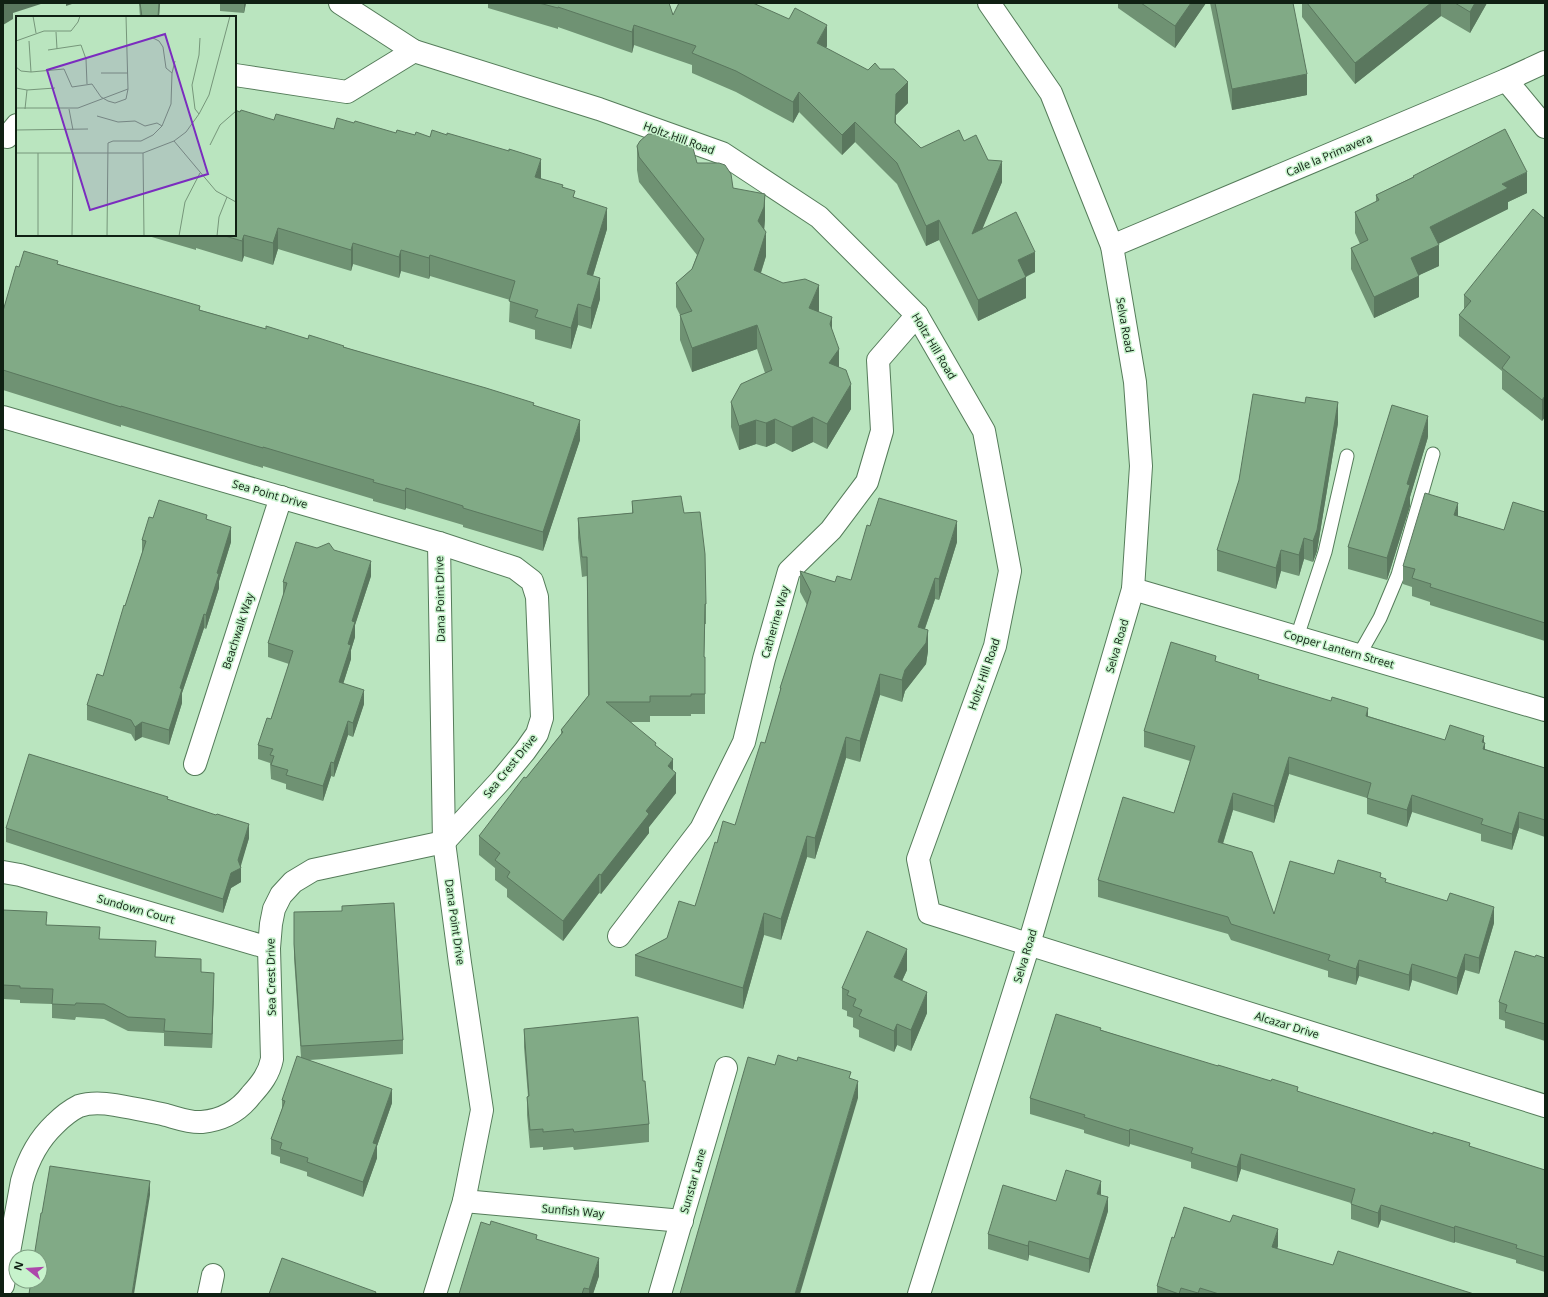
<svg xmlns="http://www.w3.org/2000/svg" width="1548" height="1297" font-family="'Open Sans',sans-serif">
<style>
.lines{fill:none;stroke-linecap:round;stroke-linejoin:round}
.service-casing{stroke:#557c5a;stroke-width:15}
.minor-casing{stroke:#557c5a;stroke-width:24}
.tertiary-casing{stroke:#557c5a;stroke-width:24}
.service{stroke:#fff;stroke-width:13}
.minor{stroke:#fff;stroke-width:22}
.tertiary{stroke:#fff;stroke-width:22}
.wall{fill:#6f9273}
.shaded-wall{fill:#5a775e}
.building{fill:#81aa86;stroke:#5a775e}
.labels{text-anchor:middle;stroke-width:3;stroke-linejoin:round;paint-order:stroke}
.street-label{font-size:11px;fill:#102013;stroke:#c7f3cc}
.inset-road{fill:none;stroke:#76967a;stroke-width:1}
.view{fill:#7b2cbf;fill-opacity:0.15;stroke:#7b2cbf;stroke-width:2}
.inset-edge{fill:none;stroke:#102013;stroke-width:2}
</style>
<rect width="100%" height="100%" fill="#bae5bf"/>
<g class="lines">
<g class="service-casing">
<g id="service">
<path d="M 1297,637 L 1325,552 L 1347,456"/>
<path d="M 1359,655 L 1380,618 L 1398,575 L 1433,454"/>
</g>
</g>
<g class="minor-casing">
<g id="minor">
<path d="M 340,3 L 414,51 L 599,109 L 722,153 L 819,217 L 917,315 L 984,431 L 1010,571 L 995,646 L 918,859 L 929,913 L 1545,1106"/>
<path d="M 235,75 L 347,92 L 414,51"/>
<path d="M 1506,80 L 1545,127"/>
<path d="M 7,137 L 17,125"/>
<path d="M 3,417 L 439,543 L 515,568 L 532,581 L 537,597 L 542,718 L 537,734 L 525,751 L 501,780 L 444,842 L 313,870 L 293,882 L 281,895 L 274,909 L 271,924 L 269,948 L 272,1059 C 269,1074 261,1084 251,1095 C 239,1111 222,1120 202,1122 C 190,1123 177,1118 166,1115 C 149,1111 132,1108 115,1105 C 103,1103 91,1102 79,1106 C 71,1110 61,1118 55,1124 C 38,1140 28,1160 22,1181 L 3,1285"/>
<path d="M 1133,589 L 1545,710"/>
<path d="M 195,764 L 281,497"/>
<path d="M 3,872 L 20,875 L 269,948"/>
<path d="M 619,936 L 701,829 L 744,742 L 764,659 L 789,571 L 831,530 L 867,482 L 882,431 L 878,360 L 917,315"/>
<path d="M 464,1201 L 682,1221"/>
<path d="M 209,1294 L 213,1275"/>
<path d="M 435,1294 L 464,1201 L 482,1110 L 460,963 L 444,842 L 439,543"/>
<path d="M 660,1294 L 726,1068"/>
</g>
</g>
<g class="tertiary-casing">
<g id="tertiary">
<path d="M 1112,246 L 1506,80 L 1545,62"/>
<path d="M 919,1294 L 1029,944 L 1133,589 L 1141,466 L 1135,382 L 1112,246 L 1051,93 L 989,3"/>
</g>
</g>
<use href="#service" class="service"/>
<use href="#minor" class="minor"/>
<use href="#tertiary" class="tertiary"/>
</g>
<g class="wall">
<path d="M 139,3 L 160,3 L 159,17 L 140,17 Z"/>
<path d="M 218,3 L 246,3 L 244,13 L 220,11 L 220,3 Z"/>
<path d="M 488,3 L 669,3 L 673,15 L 827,46 L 826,48 L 908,103 L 896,115 L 896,123 L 921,148 L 964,141 L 988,160 L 1002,182 L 982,228 L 1035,272 L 1026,277 L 1026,298 L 978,321 L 939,240 L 926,246 L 897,184 L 855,142 L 842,155 L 799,112 L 793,123 L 736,92 L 692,73 L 692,65 L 634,45 L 632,53 L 558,27 L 558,29 L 488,8 Z"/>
<path d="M 1118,3 L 1206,3 L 1175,48 L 1118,8 Z"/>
<path d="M 1210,3 L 1293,3 L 1307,95 L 1232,110 Z"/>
<path d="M 1302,3 L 1487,3 L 1470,33 L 1441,16 L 1355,84 L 1302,17 Z"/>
<path d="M 274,120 L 334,129 L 541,179 L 563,187 L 575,198 L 607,229 L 593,276 L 600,299 L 591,329 L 578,325 L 571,349 L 535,339 L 535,330 L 509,322 L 510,300 L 430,276 L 429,279 L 401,271 L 399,278 L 353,264 L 351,271 L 278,249 L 273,265 L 244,256 L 242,262 L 196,248 L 196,250 L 145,235 L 235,235 Z"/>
<path d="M 677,141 L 697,163 L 733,188 L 765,219 L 764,229 L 766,256 L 761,273 L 819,310 L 819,312 L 832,330 L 839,367 L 851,409 L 827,449 L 813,442 L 792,452 L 775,443 L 766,447 L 756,444 L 739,450 L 731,427 L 731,402 L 765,373 L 757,349 L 692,372 L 680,340 L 680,315 L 676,307 L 676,283 L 692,269 L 697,255 L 639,182 L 637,170 L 637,146 Z"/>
<path d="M 1413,176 L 1527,193 L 1508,202 L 1508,209 L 1438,244 L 1439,266 L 1419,275 L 1419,297 L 1374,318 L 1351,269 L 1351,248 L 1360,244 L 1355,233 L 1355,212 L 1376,202 L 1376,195 L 1413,177 Z"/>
<path d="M 1545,219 L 1545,417 L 1542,421 L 1502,389 L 1502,371 L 1459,336 L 1459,315 L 1464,310 L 1464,295 Z"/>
<path d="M 58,264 L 200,310 L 266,329 L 344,347 L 534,405 L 580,440 L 543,551 L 463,527 L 463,525 L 406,508 L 405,510 L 373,501 L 373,499 L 263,466 L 263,468 L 121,425 L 121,427 L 3,390 L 3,311 L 19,267 Z"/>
<path d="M 1338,423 L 1317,551 L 1313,562 L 1304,559 L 1299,576 L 1281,571 L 1276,589 L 1217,571 L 1217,550 Z"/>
<path d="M 1428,437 L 1410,497 L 1410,506 L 1387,580 L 1348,569 L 1348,547 Z"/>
<path d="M 632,501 L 684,513 L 706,604 L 706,624 L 705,624 L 704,657 L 705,657 L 705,714 L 691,714 L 691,716 L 650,716 L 650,722 L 631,722 L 656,746 L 673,771 L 676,793 L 649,827 L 649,833 L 601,894 L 599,893 L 563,941 L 507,897 L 507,889 L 495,880 L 495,868 L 479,855 L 479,836 L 526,778 L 561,734 L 561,730 L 588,696 L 587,576 L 582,577 L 578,538 L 578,518 L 632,513 Z"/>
<path d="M 1545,512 L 1545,641 L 1430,605 L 1430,602 L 1412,596 L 1412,587 L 1403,584 L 1403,566 L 1458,516 L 1504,530 Z"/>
<path d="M 153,518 L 207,520 L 231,542 L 219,581 L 219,588 L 206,629 L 204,628 L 182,693 L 182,703 L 169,745 L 142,737 L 135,741 L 131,734 L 87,720 L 87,705 L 103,676 L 142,553 L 142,540 Z"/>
<path d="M 870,526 L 957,542 L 939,600 L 935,599 L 925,629 L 928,651 L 926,664 L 905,691 L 902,702 L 880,695 L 860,762 L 846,758 L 815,859 L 807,857 L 781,940 L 764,935 L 743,1009 L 635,976 L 635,955 L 667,938 L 695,906 L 717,843 L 735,825 L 765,743 L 780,692 L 780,688 L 807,605 L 800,592 L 800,571 L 835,582 L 851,580 Z"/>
<path d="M 317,548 L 334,550 L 371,576 L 355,625 L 355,637 L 351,650 L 351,659 L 343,684 L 364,704 L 353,737 L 348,735 L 334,777 L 331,776 L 323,801 L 286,789 L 286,784 L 271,779 L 270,763 L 258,759 L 258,745 L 271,719 L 289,664 L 268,657 L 268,643 L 283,596 L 283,582 Z"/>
<path d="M 1216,662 L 1259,679 L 1368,716 L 1445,740 L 1484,743 L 1485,749 L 1545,768 L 1545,837 L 1519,828 L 1512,850 L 1481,841 L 1481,834 L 1412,812 L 1407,827 L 1367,814 L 1367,798 L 1289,774 L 1274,823 L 1233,810 L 1223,844 L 1274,914 L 1334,874 L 1381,878 L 1386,883 L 1494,923 L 1479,974 L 1465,970 L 1457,995 L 1412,980 L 1409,991 L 1359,976 L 1356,985 L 1328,977 L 1328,971 L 1231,940 L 1228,934 L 1098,897 L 1098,880 L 1174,813 L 1190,761 L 1144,747 L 1144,731 Z"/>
<path d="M 168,800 L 249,838 L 240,866 L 241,882 L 231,888 L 223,913 L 6,842 L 6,828 Z"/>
<path d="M 3,910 L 47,925 L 100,939 L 201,972 L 214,987 L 212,1048 L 164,1046 L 164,1033 L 128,1031 L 104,1019 L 76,1017 L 75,1020 L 52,1018 L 52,1004 L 20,1003 L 20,1000 L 3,999 Z"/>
<path d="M 294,912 L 403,1040 L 403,1054 L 309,1060 L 392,1103 L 377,1146 L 377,1158 L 363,1197 L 307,1176 L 307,1172 L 280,1163 L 280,1157 L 271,1154 L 271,1139 L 282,1109 L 282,1100 L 301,1057 L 294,958 Z"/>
<path d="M 1535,957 L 1545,958 L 1545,1041 L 1505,1028 L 1505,1021 L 1499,1019 L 1499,1002 Z"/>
<path d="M 907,970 L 902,981 L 927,1013 L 911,1051 L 897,1045 L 894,1052 L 859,1037 L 859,1030 L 853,1027 L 853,1018 L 847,1016 L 847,1011 L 842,1009 L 842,988 Z"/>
<path d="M 524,1029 L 643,1081 L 649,1124 L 649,1142 L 574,1150 L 573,1147 L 543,1150 L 543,1147 L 530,1148 L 527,1115 L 527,1097 L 528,1096 L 524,1047 Z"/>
<path d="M 1101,1030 L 1470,1147 L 1545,1170 L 1545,1272 L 1516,1263 L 1516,1260 L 1455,1242 L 1454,1243 L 1381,1220 L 1378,1228 L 1351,1219 L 1351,1203 L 1241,1169 L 1237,1182 L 1191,1168 L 1191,1162 L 1130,1144 L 1129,1147 L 1084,1133 L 1084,1130 L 1030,1114 L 1030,1098 Z"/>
<path d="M 1101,1195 L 1108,1211 L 1089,1273 L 1029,1255 L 1028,1261 L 988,1249 L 988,1234 L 1056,1201 Z"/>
<path d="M 1230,1222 L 1278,1246 L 1277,1249 L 1333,1265 L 1474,1294 L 1157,1294 L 1157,1286 L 1174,1238 Z"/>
<path d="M 537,1239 L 599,1276 L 593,1294 L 459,1294 Z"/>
</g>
<g class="shaded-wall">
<path d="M 5,3 L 44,3 L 13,13 L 13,19 L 3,25 L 3,4 Z"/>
<path d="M 66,3 L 75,3 L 66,6 Z"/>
<path d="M 159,3 L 160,3 L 159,17 L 158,17 Z"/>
<path d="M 244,3 L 246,3 L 244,13 Z"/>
<path d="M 1191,3 L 1206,3 L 1175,48 L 1175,26 Z"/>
<path d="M 1431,3 L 1441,3 L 1441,16 L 1355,84 L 1355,63 Z"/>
<path d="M 1475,3 L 1487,3 L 1470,33 L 1470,12 Z"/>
<path d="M 634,25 L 634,45 L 632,53 L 632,32 Z"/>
<path d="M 827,25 L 827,46 L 817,63 L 817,43 Z"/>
<path d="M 1307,74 L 1307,95 L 1232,110 L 1232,89 Z"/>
<path d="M 908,82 L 908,103 L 896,115 L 895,143 L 896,94 Z"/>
<path d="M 799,92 L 799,112 L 793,123 L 793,102 Z"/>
<path d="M 855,122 L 855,142 L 842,155 L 842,135 Z"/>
<path d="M 541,159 L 541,180 L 535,177 Z"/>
<path d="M 1002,161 L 1002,182 L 972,254 L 972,234 Z"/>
<path d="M 1527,172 L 1527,193 L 1508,202 L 1508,209 L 1430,248 L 1430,227 L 1502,184 Z"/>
<path d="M 765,194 L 765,219 L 764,232 L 758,221 Z"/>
<path d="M 607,208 L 607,229 L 587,295 L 587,274 Z"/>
<path d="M 939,220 L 939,240 L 926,246 L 926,226 Z"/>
<path d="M 278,228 L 278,249 L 273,265 L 273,243 Z"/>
<path d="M 766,232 L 766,256 L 754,294 L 754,270 Z"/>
<path d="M 244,235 L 244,256 L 242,262 L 242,241 Z"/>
<path d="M 353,243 L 353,264 L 351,271 L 351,250 Z"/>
<path d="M 1439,245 L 1439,266 L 1411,279 L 1411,258 Z"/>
<path d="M 401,250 L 401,271 L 399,278 L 399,257 Z"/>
<path d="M 1035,252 L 1035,272 L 1018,280 L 1018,260 Z"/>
<path d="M 430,255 L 430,276 L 429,279 L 429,258 Z"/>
<path d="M 1419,276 L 1419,297 L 1374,318 L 1374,297 Z"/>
<path d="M 1026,277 L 1026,298 L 978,321 L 978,300 Z"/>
<path d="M 600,278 L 600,299 L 591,329 L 591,308 Z"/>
<path d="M 819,285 L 819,310 L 809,332 L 809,308 Z"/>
<path d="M 578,304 L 578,325 L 571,349 L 571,328 Z"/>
<path d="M 832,317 L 832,342 L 830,324 Z"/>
<path d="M 757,325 L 757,349 L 692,372 L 692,348 Z"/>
<path d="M 839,349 L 839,373 L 829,363 Z"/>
<path d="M 851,384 L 851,409 L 827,449 L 827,424 Z"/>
<path d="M 1545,396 L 1545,417 L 1542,421 L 1542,400 Z"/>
<path d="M 1338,402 L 1338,423 L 1317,551 L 1313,562 L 1313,541 Z"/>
<path d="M 1428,416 L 1428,437 L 1410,497 L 1410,506 L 1387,580 L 1387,558 L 1407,484 Z"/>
<path d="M 813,417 L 813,442 L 792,452 L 792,427 Z"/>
<path d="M 775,419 L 775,443 L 766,447 L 766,423 Z"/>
<path d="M 580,420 L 580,440 L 543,551 L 543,532 Z"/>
<path d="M 756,420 L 756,444 L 739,450 L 739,426 Z"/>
<path d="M 406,488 L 406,508 L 405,510 L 405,491 Z"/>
<path d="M 1458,503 L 1458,521 L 1454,515 Z"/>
<path d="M 957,521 L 957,542 L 939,600 L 939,579 Z"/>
<path d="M 231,527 L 231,542 L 219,581 L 219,588 L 206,629 L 206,615 L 217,573 Z"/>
<path d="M 1304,538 L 1304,559 L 1299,576 L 1299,555 Z"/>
<path d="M 1281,550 L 1281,571 L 1276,589 L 1276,568 Z"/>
<path d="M 371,561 L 371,576 L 355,625 L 355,637 L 351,650 L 351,659 L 339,697 L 339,682 L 348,644 L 352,621 Z"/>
<path d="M 935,578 L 935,599 L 918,648 L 918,627 Z"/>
<path d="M 204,614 L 204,628 L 182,693 L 182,703 L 169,745 L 169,730 L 180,688 Z"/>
<path d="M 928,630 L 928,651 L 926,664 L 905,691 L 902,702 L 902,680 L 905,670 Z"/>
<path d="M 880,674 L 880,695 L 860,762 L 860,741 Z"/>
<path d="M 364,690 L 364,704 L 353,737 L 353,723 Z"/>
<path d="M 1368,708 L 1368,724 L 1366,716 Z"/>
<path d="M 348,721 L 348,735 L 334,777 L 334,763 Z"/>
<path d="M 142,722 L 142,737 L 135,741 L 135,727 Z"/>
<path d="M 1484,736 L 1484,746 L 1485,743 L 1485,760 L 1482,742 Z"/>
<path d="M 846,737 L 846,758 L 815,859 L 815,838 Z"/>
<path d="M 1289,757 L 1289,774 L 1274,823 L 1274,806 Z"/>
<path d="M 673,759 L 673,776 L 676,773 L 676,793 L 649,827 L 649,833 L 601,894 L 601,875 L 646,811 L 668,766 Z"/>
<path d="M 331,762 L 331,776 L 323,801 L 323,786 Z"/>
<path d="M 1233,793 L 1233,810 L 1218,859 L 1218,842 Z"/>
<path d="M 1412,795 L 1412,812 L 1407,827 L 1407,810 Z"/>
<path d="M 1519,812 L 1519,828 L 1512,850 L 1512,834 Z"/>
<path d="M 249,824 L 249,838 L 240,869 L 241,868 L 241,882 L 231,888 L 223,913 L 223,899 L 231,873 L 238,860 Z"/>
<path d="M 807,836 L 807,857 L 781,940 L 781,919 Z"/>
<path d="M 599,874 L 599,893 L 563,941 L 563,921 Z"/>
<path d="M 1494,907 L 1494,923 L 1479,974 L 1479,958 Z"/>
<path d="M 764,913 L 764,935 L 743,1009 L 743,988 Z"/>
<path d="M 907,949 L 907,970 L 894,998 L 894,977 Z"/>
<path d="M 1465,954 L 1465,970 L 1457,995 L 1457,978 Z"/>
<path d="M 1359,960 L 1359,976 L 1356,985 L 1356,969 Z"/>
<path d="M 1412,964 L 1412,980 L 1409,991 L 1409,975 Z"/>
<path d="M 214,973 L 214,987 L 212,1048 L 212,1034 Z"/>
<path d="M 927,992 L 927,1013 L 911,1051 L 911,1030 Z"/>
<path d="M 897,1024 L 897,1045 L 894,1052 L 894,1031 Z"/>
<path d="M 858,1081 L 858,1098 L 800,1294 L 795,1294 Z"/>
<path d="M 392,1089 L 392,1103 L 377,1146 L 377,1158 L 363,1197 L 363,1182 L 373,1143 Z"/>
<path d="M 1130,1129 L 1130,1144 L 1129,1147 L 1129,1131 Z"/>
<path d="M 1241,1154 L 1241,1169 L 1237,1182 L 1237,1167 Z"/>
<path d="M 150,1181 L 150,1195 L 134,1294 L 132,1294 Z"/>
<path d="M 1101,1181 L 1101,1195 L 1097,1194 Z"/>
<path d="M 1108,1197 L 1108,1211 L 1089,1273 L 1089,1259 Z"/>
<path d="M 1381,1205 L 1381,1220 L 1378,1228 L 1378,1213 Z"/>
<path d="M 1455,1226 L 1455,1242 L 1454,1243 L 1454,1228 Z"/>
<path d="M 1278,1229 L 1278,1246 L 1272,1264 L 1272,1247 Z"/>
<path d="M 1029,1241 L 1029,1255 L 1028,1261 L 1028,1246 Z"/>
<path d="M 599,1258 L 599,1276 L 593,1294 L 589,1294 L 589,1289 Z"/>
</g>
<g class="building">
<path d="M 140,3 L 159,3 L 158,17 L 142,17 Z"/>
<path d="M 539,3 L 669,3 L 673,15 L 679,3 L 753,3 L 789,19 L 795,8 L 827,25 L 817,43 L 868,70 L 875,63 L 880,69 L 894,69 L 908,82 L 896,94 L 895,123 L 921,148 L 959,130 L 964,141 L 976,135 L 988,160 L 1002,161 L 972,234 L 1016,212 L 1035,252 L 1018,260 L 1026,277 L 978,300 L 939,220 L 926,226 L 897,163 L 855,122 L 842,135 L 799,92 L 793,102 L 736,71 L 692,53 L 696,46 L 634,25 L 632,32 L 558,7 L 558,8 Z"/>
<path d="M 1141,3 L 1191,3 L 1175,26 Z"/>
<path d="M 1215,3 L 1293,3 L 1307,74 L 1232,89 Z"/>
<path d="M 1307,3 L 1431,3 L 1355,63 Z"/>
<path d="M 1455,3 L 1475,3 L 1470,12 Z"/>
<path d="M 235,110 L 240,112 L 241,110 L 274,120 L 276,114 L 334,129 L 337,118 L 354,123 L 355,121 L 396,133 L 397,130 L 415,135 L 416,132 L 430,137 L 432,130 L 447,135 L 447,133 L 509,151 L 509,149 L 541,159 L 535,177 L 563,185 L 562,187 L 575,191 L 573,197 L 607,208 L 587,274 L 600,278 L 591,308 L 578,304 L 571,328 L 535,317 L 538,310 L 509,301 L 515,281 L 430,255 L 429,258 L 401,250 L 399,257 L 353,243 L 351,250 L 278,228 L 273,243 L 244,235 L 242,241 L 222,235 L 235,235 Z"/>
<path d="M 1505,129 L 1527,172 L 1502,184 L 1508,188 L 1430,227 L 1439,245 L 1411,258 L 1419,276 L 1374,297 L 1351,248 L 1368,240 L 1355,212 L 1379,200 L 1376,195 L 1414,177 L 1413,176 Z"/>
<path d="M 648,134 L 654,134 L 674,138 L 677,141 L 693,148 L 697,163 L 719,163 L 725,165 L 731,174 L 733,188 L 765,194 L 764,207 L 758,221 L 766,232 L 754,270 L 783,283 L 805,279 L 819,285 L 809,308 L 832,317 L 830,324 L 839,349 L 829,363 L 846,370 L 851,384 L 827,424 L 813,417 L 792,427 L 775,419 L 766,423 L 756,420 L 739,426 L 731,402 L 741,384 L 772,370 L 757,325 L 692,348 L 680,315 L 692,311 L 676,283 L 692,269 L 704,239 L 639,157 L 637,146 L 640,141 Z"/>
<path d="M 1533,209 L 1545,219 L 1545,396 L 1542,400 L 1502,368 L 1510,357 L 1459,315 L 1471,301 L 1464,295 Z"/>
<path d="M 24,251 L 58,261 L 57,264 L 200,306 L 199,310 L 266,329 L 266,326 L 308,339 L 309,335 L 344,346 L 343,347 L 486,388 L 534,403 L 533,405 L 580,420 L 543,532 L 463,508 L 463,506 L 406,488 L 405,491 L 373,482 L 374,480 L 263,447 L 263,448 L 121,406 L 121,407 L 3,370 L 3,311 L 16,266 L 19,267 Z"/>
<path d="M 1253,394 L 1305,403 L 1306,397 L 1338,402 L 1317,530 L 1313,541 L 1304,538 L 1299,555 L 1281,550 L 1276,568 L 1217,550 L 1239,480 Z"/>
<path d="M 1392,405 L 1428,416 L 1407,484 L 1410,485 L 1387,558 L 1348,547 Z"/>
<path d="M 1425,493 L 1458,503 L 1454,515 L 1504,530 L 1513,502 L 1545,512 L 1545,623 L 1430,587 L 1431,584 L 1412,578 L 1415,569 L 1403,566 Z"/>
<path d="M 681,496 L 684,513 L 700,512 L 705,554 L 706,604 L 705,604 L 704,657 L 705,657 L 705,694 L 691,694 L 691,696 L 650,696 L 650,702 L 606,702 L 656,743 L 655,745 L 673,759 L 668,766 L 676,773 L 646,811 L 649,814 L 601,875 L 599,874 L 563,921 L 507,877 L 510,872 L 495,860 L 500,853 L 479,836 L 524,777 L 526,778 L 563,732 L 561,730 L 589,695 L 587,557 L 582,557 L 578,518 L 633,513 L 632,501 Z"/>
<path d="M 879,498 L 957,521 L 939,579 L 935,578 L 918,627 L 928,630 L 926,643 L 905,670 L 902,680 L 880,674 L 860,741 L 846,737 L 815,838 L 807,836 L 781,919 L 764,913 L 743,988 L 635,955 L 667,938 L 679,901 L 695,906 L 715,842 L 717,843 L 723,821 L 735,825 L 761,742 L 765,743 L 781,688 L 780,688 L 811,592 L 800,571 L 835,582 L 837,576 L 851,580 L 867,525 L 870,526 Z"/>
<path d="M 159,500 L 207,515 L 206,519 L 231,527 L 217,573 L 219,574 L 206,615 L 204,614 L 180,688 L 182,689 L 169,730 L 142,722 L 135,727 L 131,720 L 87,705 L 97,674 L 103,676 L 124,605 L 125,606 L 146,541 L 142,540 L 149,517 L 153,518 Z"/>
<path d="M 296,542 L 317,548 L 329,543 L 334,550 L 371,561 L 352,621 L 355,622 L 348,644 L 351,645 L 339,682 L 364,690 L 353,723 L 348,721 L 334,763 L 331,762 L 323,786 L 286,775 L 288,770 L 271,765 L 274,756 L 270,755 L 273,749 L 258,745 L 267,718 L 271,719 L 293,651 L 268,643 L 287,583 L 283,582 Z"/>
<path d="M 1171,642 L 1216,656 L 1215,661 L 1259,675 L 1258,679 L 1331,701 L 1332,697 L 1368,708 L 1366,716 L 1445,740 L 1450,725 L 1484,736 L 1482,742 L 1485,743 L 1483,749 L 1545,768 L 1545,820 L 1519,812 L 1512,834 L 1481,824 L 1483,819 L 1412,795 L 1407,810 L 1367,798 L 1371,783 L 1289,757 L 1274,806 L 1233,793 L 1218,842 L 1252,852 L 1274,914 L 1290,861 L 1334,874 L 1338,860 L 1381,873 L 1380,877 L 1386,879 L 1385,882 L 1447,901 L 1450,893 L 1494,907 L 1479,958 L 1465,954 L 1457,978 L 1412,964 L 1409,975 L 1359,960 L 1356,969 L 1328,960 L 1330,955 L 1231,924 L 1228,917 L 1098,880 L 1123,797 L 1174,813 L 1195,746 L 1144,731 Z"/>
<path d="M 29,754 L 168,797 L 167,799 L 216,815 L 217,814 L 249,824 L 238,860 L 241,868 L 231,873 L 223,899 L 6,828 Z"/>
<path d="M 394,903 L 403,1040 L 301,1046 L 294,944 L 294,912 L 342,911 L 342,906 Z"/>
<path d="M 3,910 L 47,912 L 46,925 L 100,927 L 99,939 L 156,941 L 155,957 L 201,959 L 201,972 L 214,973 L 212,1034 L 164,1031 L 165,1019 L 128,1017 L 104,1004 L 76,1003 L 75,1005 L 52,1004 L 53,989 L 20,988 L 20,986 L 3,985 Z"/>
<path d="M 867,931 L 907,949 L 894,977 L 927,992 L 911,1030 L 897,1024 L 894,1031 L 859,1016 L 862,1010 L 853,1006 L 856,999 L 847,995 L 849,991 L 842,988 Z"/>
<path d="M 1515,951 L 1535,957 L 1536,955 L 1545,958 L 1545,1024 L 1505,1012 L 1507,1005 L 1499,1002 Z"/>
<path d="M 1056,1014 L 1101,1028 L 1100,1030 L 1218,1066 L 1218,1065 L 1271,1081 L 1272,1079 L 1298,1087 L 1297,1091 L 1433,1134 L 1433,1132 L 1470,1143 L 1469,1146 L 1545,1170 L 1545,1257 L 1516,1248 L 1517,1245 L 1455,1226 L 1454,1228 L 1381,1205 L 1378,1213 L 1351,1204 L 1355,1189 L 1241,1154 L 1237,1167 L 1191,1153 L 1193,1148 L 1130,1129 L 1129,1131 L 1084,1117 L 1085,1115 L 1030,1098 Z"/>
<path d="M 638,1017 L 643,1081 L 645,1081 L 649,1124 L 574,1132 L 573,1129 L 543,1132 L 543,1129 L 530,1130 L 527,1097 L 529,1096 L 524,1029 Z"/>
<path d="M 778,1055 L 797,1061 L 798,1057 L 851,1072 L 849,1078 L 858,1081 L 795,1294 L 680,1294 L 748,1057 L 775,1065 Z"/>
<path d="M 297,1056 L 392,1089 L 373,1143 L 377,1144 L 363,1182 L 307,1162 L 308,1158 L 280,1149 L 282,1143 L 271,1139 L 285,1101 L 282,1100 Z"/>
<path d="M 50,1166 L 150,1181 L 132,1294 L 29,1294 L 31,1281 L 40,1281 L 40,1257 L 34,1257 L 41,1213 L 42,1213 Z"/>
<path d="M 1066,1170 L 1101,1181 L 1097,1194 L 1108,1197 L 1089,1259 L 1029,1241 L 1028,1246 L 988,1234 L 1003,1185 L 1056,1201 Z"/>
<path d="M 1184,1207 L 1230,1222 L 1233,1215 L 1278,1229 L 1272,1247 L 1333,1265 L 1338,1251 L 1474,1294 L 1219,1294 L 1200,1288 L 1198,1293 L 1181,1288 L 1179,1294 L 1157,1286 L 1172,1237 L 1174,1238 Z"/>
<path d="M 491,1221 L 537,1235 L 536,1239 L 599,1258 L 589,1289 L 584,1288 L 582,1294 L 459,1294 L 481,1222 L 490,1225 Z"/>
<path d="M 282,1258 L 376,1292 L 375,1294 L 269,1294 Z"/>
</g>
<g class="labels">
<g class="street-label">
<text transform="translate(679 138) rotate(20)" y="4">Holtz Hill Road</text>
<text transform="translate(1329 155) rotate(-23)" y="4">Calle la Primavera</text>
<text transform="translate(1125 325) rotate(80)" y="4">Selva Road</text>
<text transform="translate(934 346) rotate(59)" y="4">Holtz Hill Road</text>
<text transform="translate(270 494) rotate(16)" y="4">Sea Point Drive</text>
<text transform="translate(440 599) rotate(-91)" y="4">Dana Point Drive</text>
<text transform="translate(775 622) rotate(-74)" y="4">Catherine Way</text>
<text transform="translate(238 631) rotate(-72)" y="4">Beachwalk Way</text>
<text transform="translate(1117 646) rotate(-74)" y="4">Selva Road</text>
<text transform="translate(1339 649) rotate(16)" y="4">Copper Lantern Street</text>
<text transform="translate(984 674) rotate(-71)" y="4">Holtz Hill Road</text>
<text transform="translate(510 766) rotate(-51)" y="4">Sea Crest Drive</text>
<text transform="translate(136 909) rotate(16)" y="4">Sundown Court</text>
<text transform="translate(455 922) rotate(82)" y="4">Dana Point Drive</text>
<text transform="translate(1025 956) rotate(-73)" y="4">Selva Road</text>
<text transform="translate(271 977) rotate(-91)" y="4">Sea Crest Drive</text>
<text transform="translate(1287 1025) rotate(17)" y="4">Alcazar Drive</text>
<text transform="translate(693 1181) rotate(-74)" y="4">Sunstar Lane</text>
<text transform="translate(573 1211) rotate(5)" y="4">Sunfish Way</text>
</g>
</g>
<g transform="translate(16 16)">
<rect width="220" height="220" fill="#bae5bf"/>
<path class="inset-road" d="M 17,0 L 20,17M 40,16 L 41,33M 137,22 L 143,25 L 147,31 L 150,52 L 156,57M 0,25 L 28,15 L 55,15 L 62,6 L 64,0M 13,25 L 15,56M 32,34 L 65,29 L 70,43 L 71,68M 0,51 L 5,55 L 15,56 L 48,53 L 56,71 L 76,68 L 85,81 L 92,85 L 99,87 L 110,83 L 112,73 L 110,0M 85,57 L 112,57M 0,72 L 11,74 L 39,72M 0,92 L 62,92 L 112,73M 9,93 L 11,74M 53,93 L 57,114M 183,98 L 179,93 L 176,69 L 183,39 L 184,22M 81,100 L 102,106 L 119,105 L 129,110 L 141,107 L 146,110M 0,114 L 72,113M 158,125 L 200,175 L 220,186M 194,129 L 204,109 L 220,95M 0,137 L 127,137 L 158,125 L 170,116 L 183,98 L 193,79 L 214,0M 127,137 L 128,220M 22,220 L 22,137M 56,220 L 57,137M 91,220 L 92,127 L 97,125 L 125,125 L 137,119 L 146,110 L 155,88 L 156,57 L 159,45M 163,220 L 169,186 L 184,157M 201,220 L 203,201 L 211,181"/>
<path class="view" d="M 149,18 L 192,158 L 74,194 L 31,54 Z"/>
<rect width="220" height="220" class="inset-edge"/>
</g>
<rect width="1548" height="1297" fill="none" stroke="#102013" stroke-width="8"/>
<g transform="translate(28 1269) rotate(287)"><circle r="19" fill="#c7f3cc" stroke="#7e9f82"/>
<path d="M0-3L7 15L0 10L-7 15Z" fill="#ad47ab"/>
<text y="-6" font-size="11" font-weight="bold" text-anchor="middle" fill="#102013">N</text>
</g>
</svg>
